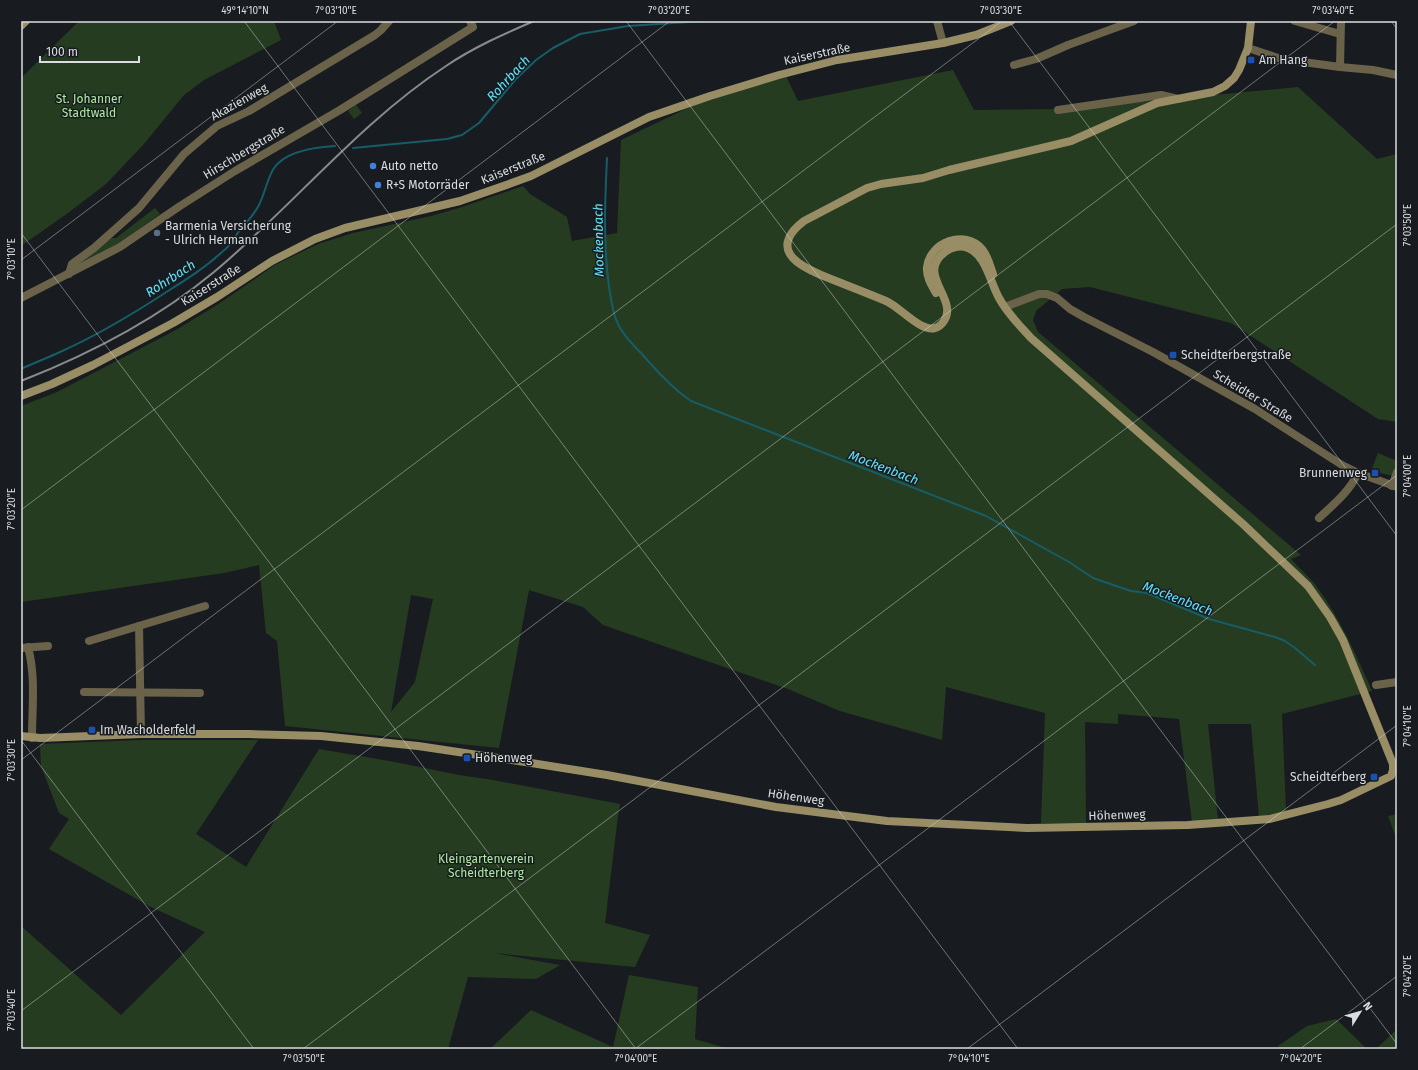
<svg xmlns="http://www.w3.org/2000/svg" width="1418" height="1070" font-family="'Fira Sans',sans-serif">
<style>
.green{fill:#263c20;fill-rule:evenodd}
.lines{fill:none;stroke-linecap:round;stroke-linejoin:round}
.stream{stroke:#165d68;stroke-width:2}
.street{stroke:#6a634a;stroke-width:8}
.secondary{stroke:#988d64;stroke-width:8}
.rail{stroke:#888b8e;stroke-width:2}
.ticks{fill:none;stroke:#dbdde0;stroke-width:1;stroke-opacity:0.45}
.transit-dot{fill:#1a4fb4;stroke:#181c20;stroke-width:1.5}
.shop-dot{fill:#3f7fe0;stroke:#181c20;stroke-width:1.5}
.service-dot{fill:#5c6f8a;stroke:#181c20;stroke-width:1.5}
.labels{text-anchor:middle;stroke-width:3;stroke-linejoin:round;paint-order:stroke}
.street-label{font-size:12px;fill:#dbdde0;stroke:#181c20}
.poi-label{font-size:12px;fill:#dbdde0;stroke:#181c20;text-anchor:start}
.park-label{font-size:12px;fill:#aeeaa0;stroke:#181c20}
.water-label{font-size:13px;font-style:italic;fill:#61e1f7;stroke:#181c20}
.neatline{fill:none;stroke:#dbdde0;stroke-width:1.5}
.ticks-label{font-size:10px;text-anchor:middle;fill:#dbdde0}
</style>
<rect width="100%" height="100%" fill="#181c20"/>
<g class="green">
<path d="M 79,21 L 274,21 L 281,40 L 204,80 L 184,95 L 144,144 L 106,184 L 68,213 L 21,246 L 21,78 Z"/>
<path d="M 953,70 L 974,110 L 1066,109 L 1298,87 L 1377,159 L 1397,154 L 1397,422 L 1378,419 L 1231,323 L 1090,287 L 1062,289 L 1036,311 L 1033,320 L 1038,332 L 1301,555 L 1291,559 C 1298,567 1307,575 1314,583 C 1339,616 1356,654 1372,691 L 1282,714 L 1286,812 L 1259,818 L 1251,724 L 1208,724 L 1218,820 L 1192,822 L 1179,719 L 1118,714 L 1118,724 L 1085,722 L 1086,823 L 1041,823 L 1045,713 L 946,687 L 942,740 L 840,711 L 788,689 L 603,625 L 583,607 L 529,590 L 499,748 L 285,726 L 277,641 L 266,633 L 259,565 L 224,573 L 21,602 L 21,406 L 57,392 L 176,330 L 220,303 L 275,265 L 318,244 L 353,233 L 431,216 L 462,207 L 523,186 L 530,194 L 567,217 L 572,241 L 617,233 L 621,140 L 692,106 L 786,76 L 798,101 ZM 411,595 L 433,599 L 415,682 L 391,712 Z"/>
<path d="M 356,105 L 362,113 L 354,119 L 348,111 Z"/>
<path d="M 155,208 L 160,214 L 120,243 L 77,266 L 79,261 L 111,238 L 116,238 Z"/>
<path d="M 1378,453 L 1397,461 L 1397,465 L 1393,476 L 1371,471 Z"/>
<path d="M 142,740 L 258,740 L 196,834 L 246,867 L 319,749 L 395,762 L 459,775 L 493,780 L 620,804 L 618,816 L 605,923 L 650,935 L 635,967 L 494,953 L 560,965 L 536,979 L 468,977 L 448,1049 L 21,1049 L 21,926 L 121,1015 L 205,932 L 149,906 L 49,849 L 69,819 L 59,813 L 41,766 L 40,744 Z"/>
<path d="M 1397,814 L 1397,840 L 1388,816 Z"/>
<path d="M 629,975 L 698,987 L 695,1039 L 729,1049 L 490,1049 L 531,1010 L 613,1047 Z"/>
<path d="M 1336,1019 L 1367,1049 L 1280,1049 L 1278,1046 L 1307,1026 Z"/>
<path d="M 1397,1029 L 1397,1049 L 1376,1049 Z"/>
</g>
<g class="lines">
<g class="stream">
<path d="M 353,148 L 447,139 L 462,135 L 479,123 L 516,79 L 536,60 L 553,48 L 580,34 L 628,26 L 704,21"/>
<path d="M 607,158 C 605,200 603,244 609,286 C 611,299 612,312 618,324 C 623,335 633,345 641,353 C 656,370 672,388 691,401 L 986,516 L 1069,562 L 1093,578 L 1131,591 L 1147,593 L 1209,619 L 1275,637 L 1285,641 L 1295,648 L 1315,665"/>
<path d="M 21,369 C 34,363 47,358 60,352 C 98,335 133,314 168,291 C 187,279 206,267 222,252 C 229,247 233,241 237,234 C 244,224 253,217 259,205 C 265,193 267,179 274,168 C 286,151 317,147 335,146"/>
</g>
<g class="street">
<path d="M 937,21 L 943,43"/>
<path d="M 1295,21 L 1340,34"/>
<path d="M 1248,48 L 1281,59 L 1340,67 L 1373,70 L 1397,75"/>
<path d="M 1014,65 L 1036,59 L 1068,45 L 1134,21"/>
<path d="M 1340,67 L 1341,21"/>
<path d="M 1058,110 L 1161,95 L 1178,99"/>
<path d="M 69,274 L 72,264 L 94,248 L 139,208 L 184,154 L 217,126 L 249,111 L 375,35 L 381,30 L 389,21"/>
<path d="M 21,298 L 120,247 L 180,206 L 235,171 L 340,110 L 473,27 L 470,21"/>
<path d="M 1005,307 L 1039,294 L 1047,294 L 1057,298 L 1070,309 L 1084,317 L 1153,352 L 1255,409 L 1342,465 L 1358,473 L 1397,487"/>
<path d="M 1392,486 L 1397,472"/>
<path d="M 1319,518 C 1334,504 1349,492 1358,473"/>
<path d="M 139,626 L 141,734"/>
<path d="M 89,641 L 205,606"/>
<path d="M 28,647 C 36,677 32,707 32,738"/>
<path d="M 21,648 L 48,646"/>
<path d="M 1376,685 L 1397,682"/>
<path d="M 84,692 L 200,693"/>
</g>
<g class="secondary">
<path d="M 21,26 L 26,21"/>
<path d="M 936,293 C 932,286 926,277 927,267 C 930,242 965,229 982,249 C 988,256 990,266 993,274"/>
<path d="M 21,396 L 52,384 L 93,365 L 173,323 L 217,297 L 272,261 L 315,239 L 345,228 L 460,201 L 509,184 L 531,176 L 649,117 L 710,96 L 779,75 L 837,60 L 943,43 L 976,35 L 1011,21"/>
<path d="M 21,736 L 40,738 L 141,734 L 248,734 L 321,736 L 418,746 L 525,762 L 607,775 L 776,807 L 887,821 L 1027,828 L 1188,825 L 1270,819 L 1328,804 L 1341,800 L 1391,776 L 1393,770 L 1393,764 L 1343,640 L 1330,617 L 1308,586 L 1243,524 L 1031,338 C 1019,325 1007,313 999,298 C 990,282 986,255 968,248 C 960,245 951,247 945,252 C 915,274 959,299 944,321 C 942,324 939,327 935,328 C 920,332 900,307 886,301 C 865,292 843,284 821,275 C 812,271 800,266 793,258 C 780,244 792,230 804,221 L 867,188 L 881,184 L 923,178 L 949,170 L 1071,141 L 1157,103 L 1213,92 L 1225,86 L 1234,78 L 1239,70 L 1248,48 L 1251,21"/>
</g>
<path class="rail" d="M 21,381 C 90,354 156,320 214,272 C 293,206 359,123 446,66 C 474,47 504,34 534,21"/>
</g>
<path class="ticks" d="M 244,21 L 1018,1049M 626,21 L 1397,1044M 1009,21 L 1397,536M 1391,21 L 1397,29M 21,233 L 636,1049M 21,260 L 338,21M 21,510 L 670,21M 21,740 L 254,1049M 21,760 L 1002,21M 21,1011 L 1335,21M 303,1049 L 1397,224M 635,1049 L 1397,475M 967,1049 L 1397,725M 1300,1049 L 1397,976"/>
<g class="transit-dot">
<rect x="1247" y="56" width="8" height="8" rx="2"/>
<rect x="1169" y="351" width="8" height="8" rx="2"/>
<rect x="1371" y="469" width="8" height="8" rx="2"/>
<rect x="88" y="726" width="8" height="8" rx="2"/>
<rect x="463" y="754" width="8" height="8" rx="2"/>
<rect x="1370" y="773" width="8" height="8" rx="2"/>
</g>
<g class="shop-dot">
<circle cx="373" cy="166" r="4"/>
<circle cx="378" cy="185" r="4"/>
</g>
<circle class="service-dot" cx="157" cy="233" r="4"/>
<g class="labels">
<g class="street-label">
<text transform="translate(817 54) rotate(-12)" y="4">Kaiserstraße</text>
<text transform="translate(239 102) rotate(-29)" y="4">Akazienweg</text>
<text transform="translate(244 152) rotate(-31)" y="4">Hirschbergstraße</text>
<text transform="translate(513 168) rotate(-22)" y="4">Kaiserstraße</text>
<text transform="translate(211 285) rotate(-32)" y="4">Kaiserstraße</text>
<text transform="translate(1253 396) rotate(31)" y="4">Scheidter Straße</text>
<text transform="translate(796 797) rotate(8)" y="4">Höhenweg</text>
<text transform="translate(1117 815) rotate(-2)" y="4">Höhenweg</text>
</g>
<g class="poi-label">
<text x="1259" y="64">Am Hang</text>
<text x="381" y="170">Auto netto</text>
<text x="386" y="189">R+S Motorräder</text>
<text x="165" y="230">Barmenia Versicherung<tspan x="165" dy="14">- Ulrich Hermann</tspan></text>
<text x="1181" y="359">Scheidterbergstraße</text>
<text x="1367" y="477" text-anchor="end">Brunnenweg</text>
<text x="100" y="734">Im Wacholderfeld</text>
<text x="475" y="762">Höhenweg</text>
<text x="1366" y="781" text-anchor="end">Scheidterberg</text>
</g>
<g class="park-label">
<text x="89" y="103">St. Johanner<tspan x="89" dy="14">Stadtwald</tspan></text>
<text x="486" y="863">Kleingartenverein<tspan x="486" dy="14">Scheidterberg</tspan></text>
</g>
<g class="water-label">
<text transform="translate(508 78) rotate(-47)" y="5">Rohrbach</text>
<text transform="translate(598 240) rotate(-91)" y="5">Mockenbach</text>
<text transform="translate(170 278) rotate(-33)" y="5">Rohrbach</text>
<text transform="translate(884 467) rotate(21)" y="5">Mockenbach</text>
<text transform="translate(1178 598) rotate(21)" y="5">Mockenbach</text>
</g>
</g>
<rect width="1418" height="1070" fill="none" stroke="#181c20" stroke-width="44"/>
<g transform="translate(1360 1012) rotate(53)" stroke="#181c20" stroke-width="3" paint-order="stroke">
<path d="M0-3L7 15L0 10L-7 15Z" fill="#dbdde0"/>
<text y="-6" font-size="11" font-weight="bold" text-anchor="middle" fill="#dbdde0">N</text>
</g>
<path d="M40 56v6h99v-6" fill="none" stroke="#dbdde0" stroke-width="2"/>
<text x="46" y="56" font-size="12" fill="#dbdde0" stroke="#181c20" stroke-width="3" paint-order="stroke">100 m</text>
<rect x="22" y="22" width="1374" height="1026" class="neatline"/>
<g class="ticks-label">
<text x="245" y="14">49°14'10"N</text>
<text x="336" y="14">7°03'10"E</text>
<text x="669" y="14">7°03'20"E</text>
<text x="1001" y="14">7°03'30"E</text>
<text x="1333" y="14">7°03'40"E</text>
<text transform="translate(1407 225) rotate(-90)" y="4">7°03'50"E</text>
<text transform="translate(11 259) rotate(-90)" y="4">7°03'10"E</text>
<text transform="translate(1407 476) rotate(-90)" y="4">7°04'00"E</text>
<text transform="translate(11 509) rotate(-90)" y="4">7°03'20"E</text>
<text transform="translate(1407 726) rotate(-90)" y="4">7°04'10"E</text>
<text transform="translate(11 760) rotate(-90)" y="4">7°03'30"E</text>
<text transform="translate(1407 976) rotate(-90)" y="4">7°04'20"E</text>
<text transform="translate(11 1010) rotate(-90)" y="4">7°03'40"E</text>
<text x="304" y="1062">7°03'50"E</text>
<text x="636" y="1062">7°04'00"E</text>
<text x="969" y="1062">7°04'10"E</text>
<text x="1301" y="1062">7°04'20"E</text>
</g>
</svg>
